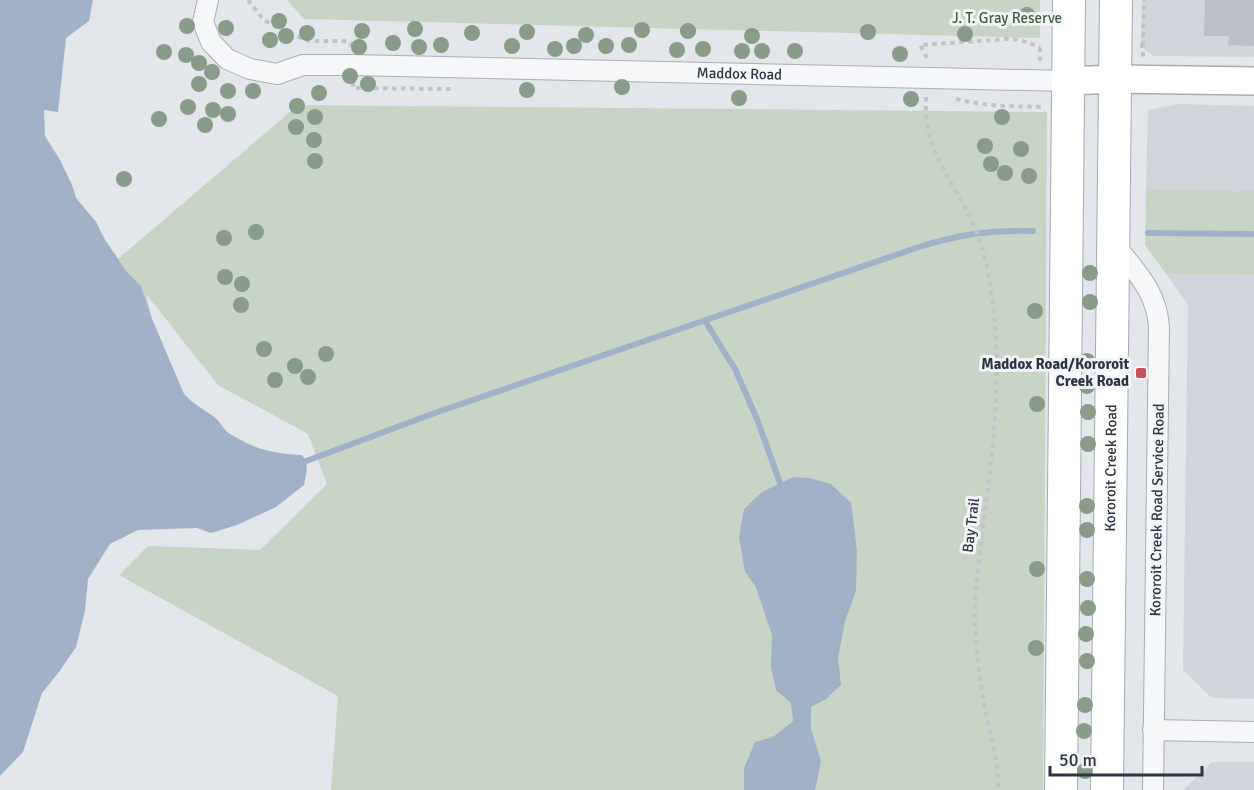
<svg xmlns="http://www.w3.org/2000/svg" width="1254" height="790" font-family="Signika,sans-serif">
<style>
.built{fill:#d1d5dc}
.green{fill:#c8d4c5}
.water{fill:#a1b2c8}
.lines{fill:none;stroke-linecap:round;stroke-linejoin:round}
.stream{stroke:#a1b2c8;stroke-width:6}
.building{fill:#bbbfc7}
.street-casing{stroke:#a8adb4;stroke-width:22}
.secondary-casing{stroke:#a8adb4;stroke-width:30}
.primary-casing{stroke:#a3aab5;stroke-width:34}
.path{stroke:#c1c4c9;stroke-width:4;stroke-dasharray:4.5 4.5;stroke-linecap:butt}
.street{stroke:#f6f7f9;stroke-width:20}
.secondary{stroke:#fff;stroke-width:27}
.primary{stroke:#fff;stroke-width:32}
.tree{fill:#899b89}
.poi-dot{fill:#c7515f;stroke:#f3f5f8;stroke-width:2}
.labels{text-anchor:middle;stroke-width:6;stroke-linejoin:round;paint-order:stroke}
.park-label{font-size:15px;fill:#3f5d3a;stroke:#f3f5f8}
.street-label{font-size:15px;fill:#2c3342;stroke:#f3f5f8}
.poi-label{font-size:15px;font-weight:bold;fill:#2c3342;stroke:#f3f5f8;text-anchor:end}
</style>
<rect width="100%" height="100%" fill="#e3e6ea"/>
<g class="built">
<path d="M 1142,0 L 1254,0 L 1254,57 L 1154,56 L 1141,47 Z"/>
<path d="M 1179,104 L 1254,106 L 1254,191 L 1146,189 L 1148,110 Z"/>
<path d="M 1166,274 L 1254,275 L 1254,699 L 1212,698 L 1183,670 L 1188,305 Z"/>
<path d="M 1212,762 L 1254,762 L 1254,790 L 1183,790 Z"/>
</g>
<g class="green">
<path d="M 287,0 L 1040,0 L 1040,38 L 304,19 Z"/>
<path d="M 298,105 L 1047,112 L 1043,790 L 331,790 L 338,696 L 119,575 L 148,546 L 260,550 L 327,484 L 308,434 L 218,385 L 146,294 L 152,319 L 184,394 L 191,402 L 216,418 L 228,433 L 274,456 L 302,455 L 268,464 L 0,502 L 60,160 L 72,185 L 76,198 L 96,222 L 105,240 L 118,259 Z"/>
<path d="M 1146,189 L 1254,191 L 1254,275 L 1166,274 L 1145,245 Z"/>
</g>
<g class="water">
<path d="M 0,0 L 93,0 L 89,21 L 66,38 L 58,112 L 44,110 L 45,136 L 60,160 L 72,185 L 76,198 L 96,222 L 105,240 L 127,272 L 141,286 L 152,319 L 184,394 C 193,404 203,409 214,417 C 220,421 223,430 230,434 C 252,449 275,454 302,455 C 310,464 306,474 304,485 L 276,507 L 237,525 L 211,533 L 197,528 L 138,530 L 110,544 L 88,579 L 85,611 L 76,647 L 59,672 L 42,693 L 23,752 L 0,776 Z"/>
<path d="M 793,477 L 809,478 L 831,484 L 851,503 L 857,551 L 856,591 L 845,621 L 838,658 L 841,685 L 826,699 L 811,707 L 811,729 L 821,761 L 815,790 L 744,790 L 744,768 L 755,742 L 773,737 L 793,721 L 791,703 L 776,690 L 771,667 L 772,635 L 756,587 L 745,572 L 739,537 L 744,509 L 762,492 Z"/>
</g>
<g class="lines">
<g class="stream">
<path d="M 1148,233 L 1254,234"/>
<path d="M 705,321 L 735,369 L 757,419 L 780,483"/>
<path d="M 301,463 L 432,414 L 919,247 C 962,234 988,230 1033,231"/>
</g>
</g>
<path class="building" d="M 1205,0 L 1254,0 L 1254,46 L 1228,45 L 1229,36 L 1204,36 Z"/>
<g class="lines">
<g class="street-casing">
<g id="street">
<path id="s1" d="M 208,0 L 203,22 L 211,42 L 227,59 L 250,69 L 277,74 L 303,65 L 352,65 L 1068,81"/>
<path d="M 1114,244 C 1135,271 1156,290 1159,326 L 1153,790"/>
<path d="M 1153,730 L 1254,732"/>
</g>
</g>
<g class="secondary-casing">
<path id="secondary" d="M 1068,81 L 1115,79 L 1254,81"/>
</g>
<g class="primary-casing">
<g id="primary">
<path d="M 1061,790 L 1069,0"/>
<path id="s2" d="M 1107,790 L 1116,0"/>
</g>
</g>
<g class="path">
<path d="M 248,0 L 263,19 L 279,29 L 309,41 L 344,41 L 351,43 L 351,48"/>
<path d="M 1140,46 L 1143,46 L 1143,58"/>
<path d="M 1143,46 L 1144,0"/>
<path d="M 927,58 L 920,45 L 1008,39 L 1020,40 L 1040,47"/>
<path d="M 1040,61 L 1040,47 L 1042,47"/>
<path d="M 353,82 L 353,88 L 454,89"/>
<path d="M 926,97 C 923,156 956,181 976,231 C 985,251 991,284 993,306 C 1002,377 993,449 984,519 C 980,554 974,588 975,623 C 976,652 980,681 985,709 C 990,736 999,763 998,790"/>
<path d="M 956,99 C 988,107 1012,106 1044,107"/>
</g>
<use href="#street" class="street"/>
<use href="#secondary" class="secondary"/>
<use href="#primary" class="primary"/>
</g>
<g class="tree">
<circle cx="1027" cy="15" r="8"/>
<circle cx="279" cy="21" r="8"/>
<circle cx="187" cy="26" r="8"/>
<circle cx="226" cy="28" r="8"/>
<circle cx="415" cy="29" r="8"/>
<circle cx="642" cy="30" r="8"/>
<circle cx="362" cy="31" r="8"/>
<circle cx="688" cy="31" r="8"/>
<circle cx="527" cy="32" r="8"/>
<circle cx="868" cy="32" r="8"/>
<circle cx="307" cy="33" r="8"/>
<circle cx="472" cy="33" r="8"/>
<circle cx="965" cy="34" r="8"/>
<circle cx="586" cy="35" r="8"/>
<circle cx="286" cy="36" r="8"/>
<circle cx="752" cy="36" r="8"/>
<circle cx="270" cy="40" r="8"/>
<circle cx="393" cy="43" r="8"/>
<circle cx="441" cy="45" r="8"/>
<circle cx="629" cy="45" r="8"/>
<circle cx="512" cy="46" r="8"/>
<circle cx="574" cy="46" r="8"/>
<circle cx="606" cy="46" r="8"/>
<circle cx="359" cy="47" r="8"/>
<circle cx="419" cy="47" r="8"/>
<circle cx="555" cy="49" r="8"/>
<circle cx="703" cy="49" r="8"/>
<circle cx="677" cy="50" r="8"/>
<circle cx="742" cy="51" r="8"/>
<circle cx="762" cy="51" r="8"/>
<circle cx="795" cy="51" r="8"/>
<circle cx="164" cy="52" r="8"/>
<circle cx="900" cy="54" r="8"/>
<circle cx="186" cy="55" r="8"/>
<circle cx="199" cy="63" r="8"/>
<circle cx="212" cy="72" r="8"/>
<circle cx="350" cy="76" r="8"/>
<circle cx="199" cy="84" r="8"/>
<circle cx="368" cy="84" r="8"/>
<circle cx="622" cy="87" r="8"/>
<circle cx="527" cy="90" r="8"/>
<circle cx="228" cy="91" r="8"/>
<circle cx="253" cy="91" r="8"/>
<circle cx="319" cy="93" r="8"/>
<circle cx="739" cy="98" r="8"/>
<circle cx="911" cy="99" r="8"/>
<circle cx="297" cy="106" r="8"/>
<circle cx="188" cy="107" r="8"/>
<circle cx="213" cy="110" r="8"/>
<circle cx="228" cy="114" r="8"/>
<circle cx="315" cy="117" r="8"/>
<circle cx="1002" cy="117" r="8"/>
<circle cx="159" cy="119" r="8"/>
<circle cx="205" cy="125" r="8"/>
<circle cx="296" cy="127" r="8"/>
<circle cx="314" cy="140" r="8"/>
<circle cx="985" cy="146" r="8"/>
<circle cx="1021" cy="149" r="8"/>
<circle cx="315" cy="161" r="8"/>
<circle cx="991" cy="164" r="8"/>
<circle cx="1005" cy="173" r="8"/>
<circle cx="1029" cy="176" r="8"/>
<circle cx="124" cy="179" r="8"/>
<circle cx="256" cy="232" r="8"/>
<circle cx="224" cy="238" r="8"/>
<circle cx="1090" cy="273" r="8"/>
<circle cx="225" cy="277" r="8"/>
<circle cx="242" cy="284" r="8"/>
<circle cx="1090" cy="302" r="8"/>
<circle cx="241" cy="305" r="8"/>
<circle cx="1035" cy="311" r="8"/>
<circle cx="264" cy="349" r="8"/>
<circle cx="326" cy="354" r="8"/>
<circle cx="1087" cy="361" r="8"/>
<circle cx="295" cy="366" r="8"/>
<circle cx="308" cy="377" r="8"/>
<circle cx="275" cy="380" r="8"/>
<circle cx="1087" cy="386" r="8"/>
<circle cx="1037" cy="404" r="8"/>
<circle cx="1088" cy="412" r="8"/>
<circle cx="1088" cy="444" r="8"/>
<circle cx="1087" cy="506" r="8"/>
<circle cx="1087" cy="530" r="8"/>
<circle cx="1037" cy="569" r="8"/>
<circle cx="1087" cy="579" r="8"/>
<circle cx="1088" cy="608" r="8"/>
<circle cx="1086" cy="634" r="8"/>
<circle cx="1036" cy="648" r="8"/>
<circle cx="1087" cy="661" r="8"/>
<circle cx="1085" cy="705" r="8"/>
<circle cx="1084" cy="731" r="8"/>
<circle cx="1085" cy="771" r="8"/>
</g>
<rect class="poi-dot" x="1135" y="367" width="12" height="12" rx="3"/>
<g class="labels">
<g class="park-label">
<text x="1007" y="23">J. T. Gray Reserve</text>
</g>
<g class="street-label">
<text dy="5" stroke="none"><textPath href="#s1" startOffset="584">Maddox Road</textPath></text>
<text dy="5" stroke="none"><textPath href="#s2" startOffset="322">Kororoit Creek Road</textPath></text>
<text transform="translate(1157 510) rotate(-89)" y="5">Kororoit Creek Road Service Road</text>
<text transform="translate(971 525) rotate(-83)" y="5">Bay Trail</text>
</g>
<g class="poi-label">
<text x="1129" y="369">Maddox Road/Kororoit<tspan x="1129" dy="17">Creek Road</tspan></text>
</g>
</g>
<path d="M1050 766v9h152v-9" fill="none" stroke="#2c3342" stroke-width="3"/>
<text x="1059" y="766" font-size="18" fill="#2c3342" stroke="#f3f5f8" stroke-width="4.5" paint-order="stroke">50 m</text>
</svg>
